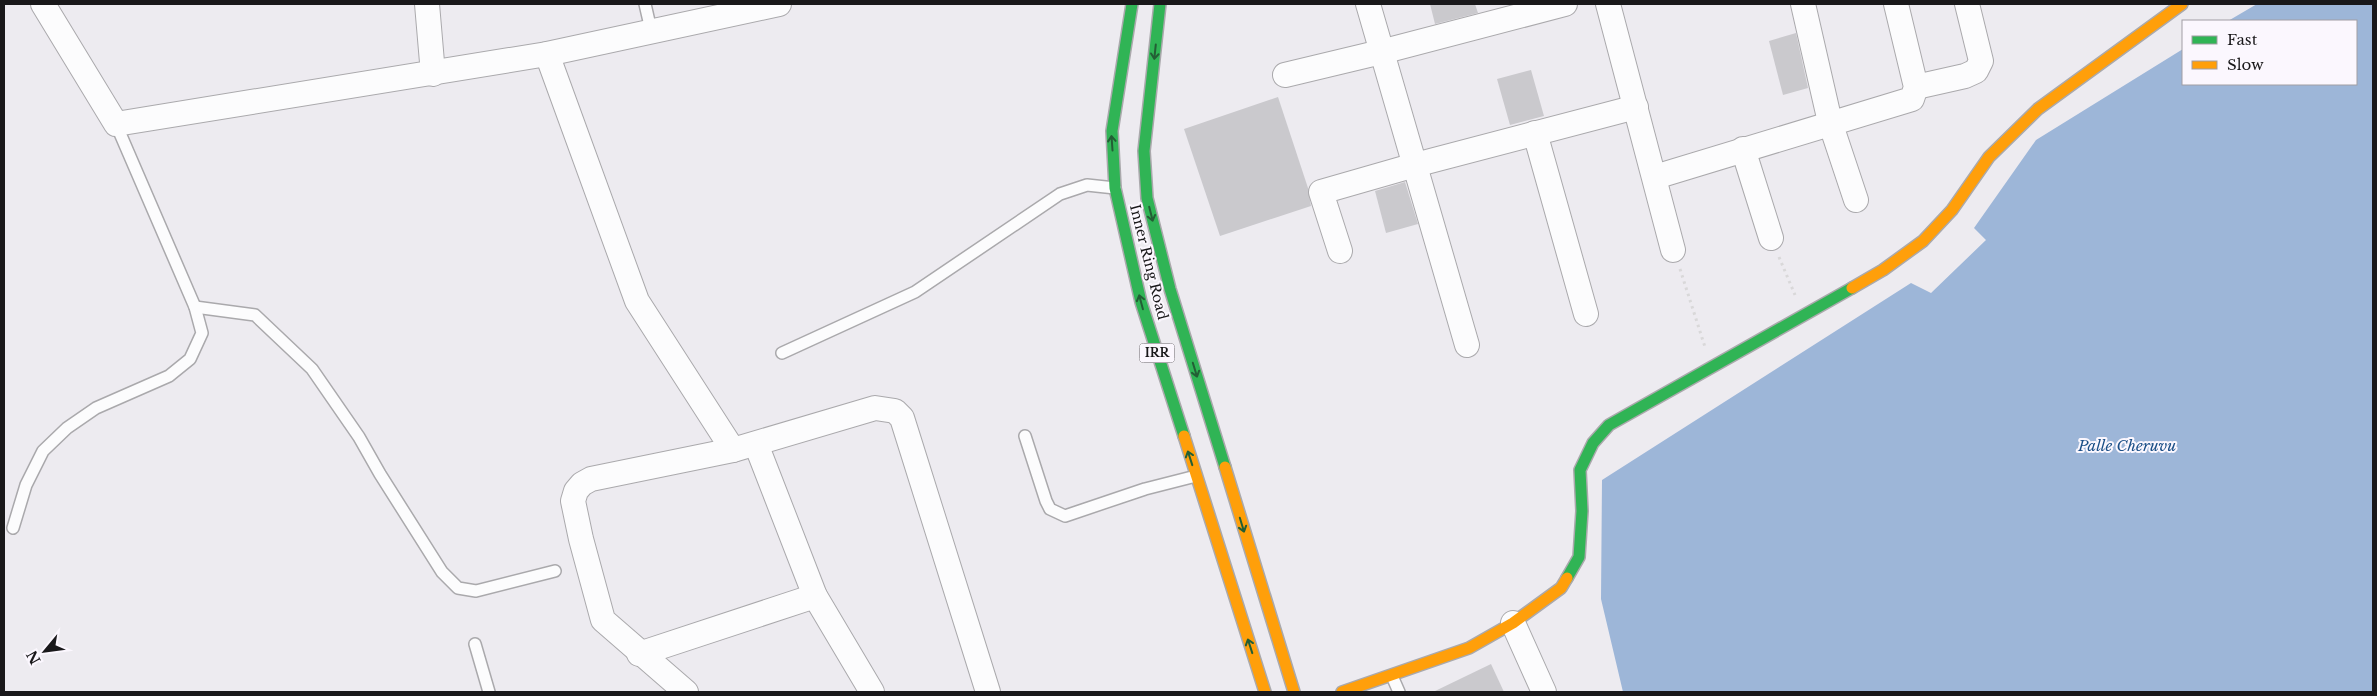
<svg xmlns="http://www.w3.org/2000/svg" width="2377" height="696" font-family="'Libre Baskerville',serif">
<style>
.water{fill:#9db6d8}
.building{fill:#cac9cd}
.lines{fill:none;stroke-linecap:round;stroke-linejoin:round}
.lane-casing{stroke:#aaa9ac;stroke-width:14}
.street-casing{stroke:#aaa9ac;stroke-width:26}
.fast-casing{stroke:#aaa9ac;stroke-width:14}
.slow-casing{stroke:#aaa9ac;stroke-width:14}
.path{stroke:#d9d8d9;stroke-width:3;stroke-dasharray:2.5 4;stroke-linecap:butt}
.lane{stroke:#fcfcfd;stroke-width:11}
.street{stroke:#fcfcfd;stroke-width:24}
.fast{stroke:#30b455;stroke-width:11}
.slow{stroke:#ff9f0a;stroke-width:11}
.oneway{stroke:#235e35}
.labels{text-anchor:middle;stroke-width:4;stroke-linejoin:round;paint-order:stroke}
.shield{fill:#fbf7fe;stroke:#5d5b5e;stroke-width:1}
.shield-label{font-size:12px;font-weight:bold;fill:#19181a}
.street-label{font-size:14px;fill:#19181a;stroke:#fbf7fe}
.water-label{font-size:15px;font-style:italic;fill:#1b4f87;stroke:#fbf7fe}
</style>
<rect width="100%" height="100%" fill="#edebf0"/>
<path class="water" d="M 2257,4 L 2373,4 L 2373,692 L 1623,692 L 1601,599 L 1602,480 L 1911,283 L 1931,293 L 1986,240 L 1974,228 L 2036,140 L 2183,49 L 2183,84 L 2356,84 L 2356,21 L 2228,21 Z"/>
<g class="building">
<path d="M 1430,4 L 1475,4 L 1478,13 L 1435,24 Z"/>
<path d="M 1796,33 L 1808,88 L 1783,95 L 1769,41 Z"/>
<path d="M 1531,70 L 1544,116 L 1510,125 L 1497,79 Z"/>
<path d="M 1278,97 L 1308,188 L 1311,206 L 1220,236 L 1184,129 Z"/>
<path d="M 1405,182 L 1418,224 L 1386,233 L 1375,191 Z"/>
<path d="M 1491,664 L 1504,692 L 1433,692 Z"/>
</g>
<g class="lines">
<g class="lane-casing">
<g id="lane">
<path d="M 645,4 L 651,30"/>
<path d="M 195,307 L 255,315 L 312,369 L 359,437 L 380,474 L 442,572 L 458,588 L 476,591 L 555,571"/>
<path d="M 782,353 L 915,292 L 1060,194 L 1087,185 L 1115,188"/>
<path d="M 1025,436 L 1046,501 L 1050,509 L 1065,516 L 1145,489 L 1196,476"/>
<path d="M 13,528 L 26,485 L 43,451 L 67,428 L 96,408 L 169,376 L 190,359 L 202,333 L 195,307 L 116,124"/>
<path d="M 475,644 L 489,692"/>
<path d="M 1392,676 L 1399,692"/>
</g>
</g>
<g class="street-casing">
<g id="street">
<path d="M 43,4 L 116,124 L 547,54 L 779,4"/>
<path d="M 427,4 L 433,74"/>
<path d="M 1368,4 L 1467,345"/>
<path d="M 1608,4 L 1673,250"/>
<path d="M 1803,4 L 1830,122 L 1856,200"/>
<path d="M 547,54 L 637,301 L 733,450"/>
<path d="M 1285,75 L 1381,52 L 1565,4"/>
<path d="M 1916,87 L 1965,76 L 1976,71 L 1981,61 L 1967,4"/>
<path d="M 1535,133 L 1586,314"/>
<path d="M 1743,149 L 1771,238"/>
<path d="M 1655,177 L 1912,99 L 1916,87 L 1896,4"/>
<path d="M 1340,251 L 1321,192 L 1415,165 L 1636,107"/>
<path d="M 756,444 L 815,596 L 872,692"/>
<path d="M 1513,623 L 1544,692"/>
<path d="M 639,654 L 815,596"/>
<path d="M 686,692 L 603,620 L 581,539 L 573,501 L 576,491 L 582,484 L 591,479 L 733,450 L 875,408 L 895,411 L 902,418 L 988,692"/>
</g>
</g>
<g class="fast-casing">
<g id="fast">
<path d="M 1132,4 L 1112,131 L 1115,188 L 1141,302 L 1184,436"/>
<path d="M 1160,4 L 1144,151 L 1147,198 L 1170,289 L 1225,467"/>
<path d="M 1567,578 L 1579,557 L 1582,511 L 1580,470 L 1593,443 L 1609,425 L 1852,288"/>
</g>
</g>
<g class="slow-casing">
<g id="slow">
<path d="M 1852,288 L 1883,270 L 1923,241 L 1952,210 L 1989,157 L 2038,109 L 2182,4"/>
<path d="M 1184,436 L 1265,692"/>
<path d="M 1225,467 L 1294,692"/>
<path d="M 1342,692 L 1469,648 L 1513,623 L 1561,588 L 1567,578"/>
</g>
</g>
<g class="path">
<path d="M 1779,257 L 1795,295"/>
<path d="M 1680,269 L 1705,347"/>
</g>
<use href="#lane" class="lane"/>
<use href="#street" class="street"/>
<use href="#fast" class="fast"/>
<use href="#slow" class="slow"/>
</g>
<defs><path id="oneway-shaft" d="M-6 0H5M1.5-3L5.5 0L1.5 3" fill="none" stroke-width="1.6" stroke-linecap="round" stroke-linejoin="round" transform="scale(1.25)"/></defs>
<g class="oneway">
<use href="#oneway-shaft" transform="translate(1155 52) rotate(96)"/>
<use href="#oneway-shaft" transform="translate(1112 143) rotate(-94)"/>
<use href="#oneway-shaft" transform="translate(1151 214) rotate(76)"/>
<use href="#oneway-shaft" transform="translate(1141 302) rotate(-105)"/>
<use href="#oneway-shaft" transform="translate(1195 370) rotate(73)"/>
<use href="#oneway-shaft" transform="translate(1190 458) rotate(-108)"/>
<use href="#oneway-shaft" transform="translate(1242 525) rotate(73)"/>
<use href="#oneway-shaft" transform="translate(1250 646) rotate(-108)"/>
</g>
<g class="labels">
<rect class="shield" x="1139.5" y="343.5" width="35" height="19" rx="4"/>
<g class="shield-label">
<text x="1157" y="357">IRR</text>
</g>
<g class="street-label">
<text transform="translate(1149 262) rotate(76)" y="5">Inner Ring Road</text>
</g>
<g class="water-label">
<text x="2127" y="451">Palle Cheruvu</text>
</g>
</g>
<rect width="2377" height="696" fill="none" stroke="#19181a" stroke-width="10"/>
<rect x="2182" y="20" width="175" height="65" fill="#fbf7fe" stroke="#a19ea3"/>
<rect x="2192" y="36" width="25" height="8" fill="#30b455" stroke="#a19ea3"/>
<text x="2227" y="45" font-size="15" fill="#19181a">Fast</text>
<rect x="2192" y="61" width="25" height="8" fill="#ff9f0a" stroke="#a19ea3"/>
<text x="2227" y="70" font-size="15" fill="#19181a">Slow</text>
<g transform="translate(45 651) rotate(241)" stroke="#fbf7fe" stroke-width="4" paint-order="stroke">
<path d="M0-4L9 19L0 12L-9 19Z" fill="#19181a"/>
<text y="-8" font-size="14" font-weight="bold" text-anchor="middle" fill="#19181a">N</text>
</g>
</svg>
